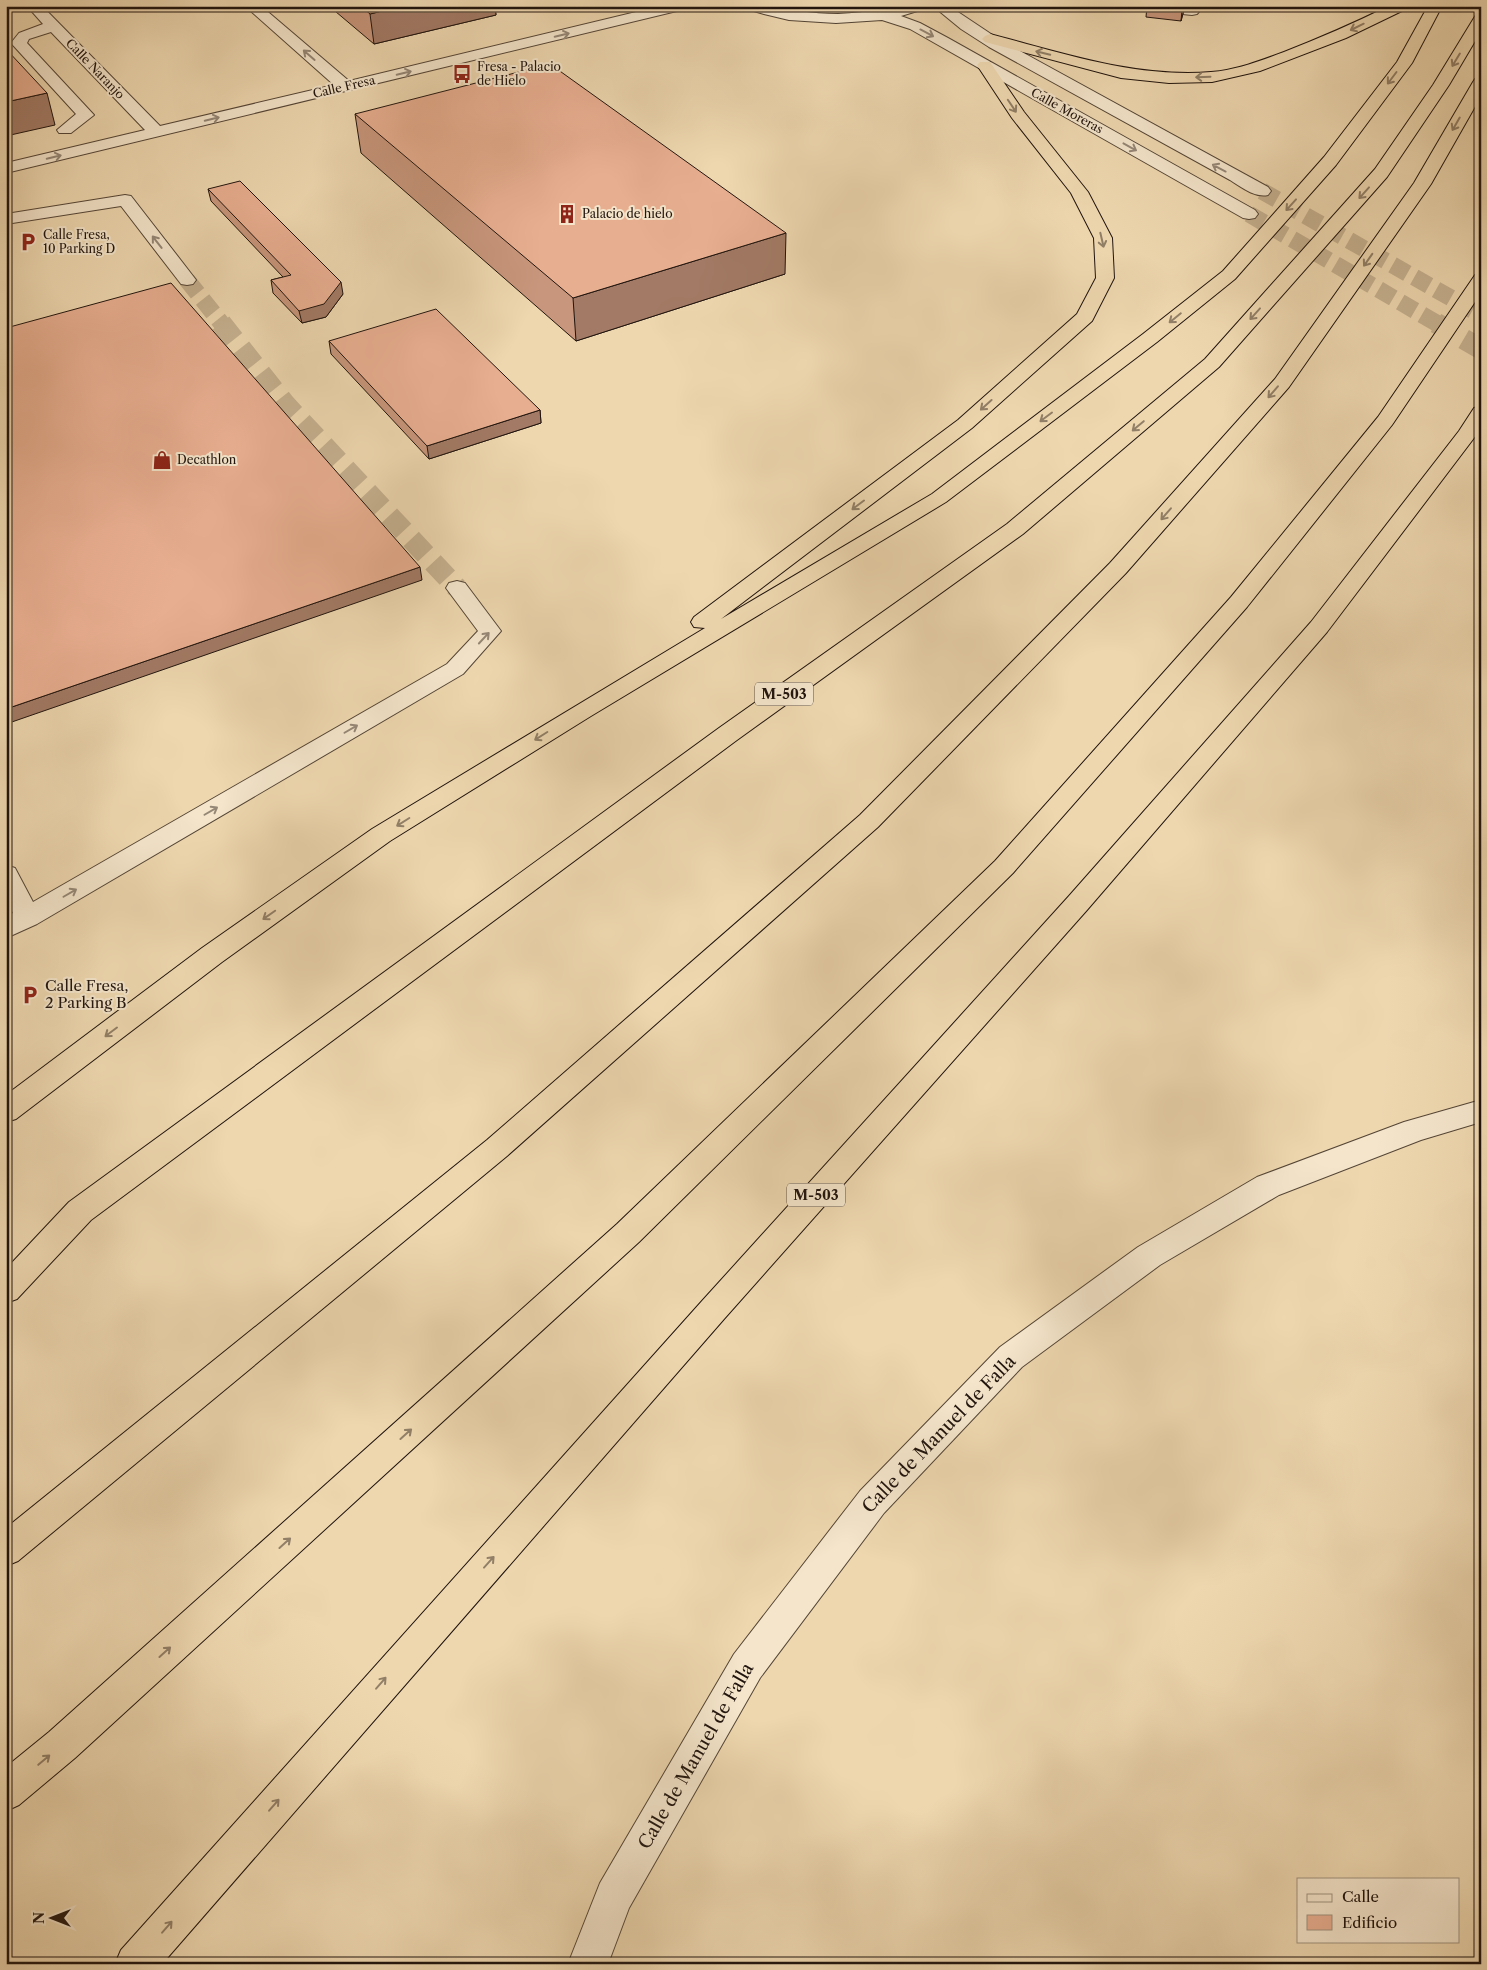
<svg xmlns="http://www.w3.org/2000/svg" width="1487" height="1970" font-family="'Libre Caslon Text',serif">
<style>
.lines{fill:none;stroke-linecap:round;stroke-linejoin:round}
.minor-tunnel-far1{stroke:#c5b08f;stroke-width:17;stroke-dasharray:17 8;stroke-linecap:butt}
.minor-tunnel{stroke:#c5b08f;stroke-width:21;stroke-dasharray:21 11;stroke-linecap:butt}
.minor-casing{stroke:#544536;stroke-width:2}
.highway-casing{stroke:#20140e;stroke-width:2}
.minor{fill:#f4e5cb;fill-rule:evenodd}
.highway{fill:#eed7af;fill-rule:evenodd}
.wall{fill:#c8967c;stroke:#20140e}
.shaded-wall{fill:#a27a65;stroke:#20140e}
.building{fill:#e8ae90;stroke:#20140e}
.oneway{stroke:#917f67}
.oneway2{stroke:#958776}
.labels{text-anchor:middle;stroke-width:4;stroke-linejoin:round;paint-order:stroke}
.far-poi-label{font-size:12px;fill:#20140e;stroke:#f4e5cb;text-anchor:start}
.far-street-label{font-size:12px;fill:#20140e;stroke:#f4e5cb}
.shield{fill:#f4e5cb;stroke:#605347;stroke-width:1}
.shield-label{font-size:14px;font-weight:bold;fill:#20140e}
.poi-label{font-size:15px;fill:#20140e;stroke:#f4e5cb;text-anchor:start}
.near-street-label{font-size:18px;fill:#20140e;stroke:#f4e5cb}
</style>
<rect width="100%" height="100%" fill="#eed7af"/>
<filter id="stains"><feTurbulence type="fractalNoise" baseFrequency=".004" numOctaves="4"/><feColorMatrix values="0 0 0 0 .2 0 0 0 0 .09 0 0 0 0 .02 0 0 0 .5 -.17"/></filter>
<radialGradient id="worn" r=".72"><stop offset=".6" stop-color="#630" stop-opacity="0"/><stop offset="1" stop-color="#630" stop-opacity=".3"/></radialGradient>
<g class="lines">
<g class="minor-tunnel-far1">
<path d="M 1262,191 L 1481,315"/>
<path d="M 1249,214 L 1438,324"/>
<path d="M 187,280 L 222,324"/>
</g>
<g class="minor-tunnel">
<path d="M 221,323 L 285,404 L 457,588"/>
<path d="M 1436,323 L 1481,349"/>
</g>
<g class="minor-casing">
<g id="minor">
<path d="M 27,6 L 42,6 L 160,126 L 334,85 L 245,6 L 261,6 L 349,81 L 661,6 L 688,6 L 681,10 L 6,173 L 6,163 L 145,130 L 51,32 L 29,39 L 27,43 L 94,115 L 71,133 L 59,133 L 57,130 L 76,114 L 11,43 L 19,33 L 43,24 Z"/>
<path d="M 745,6 C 776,6 806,14 838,14 C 868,13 896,6 926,6 L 924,9 L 901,16 L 920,23 L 948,38 L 1255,210 L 1258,214 L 1255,218 L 1249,219 L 1243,218 L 910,29 L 882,20 L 836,23 L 789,20 L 764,14 L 747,9 Z"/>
<path d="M 933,6 L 949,6 L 1000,40 L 1268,187 L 1271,191 L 1268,195 C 1255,198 1241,187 1230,180 L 989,47 L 961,29 Z"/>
<path d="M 1136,6 L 1204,6 L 1197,14 L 1192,15 L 1143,10 Z"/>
<path d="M 125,195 L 131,196 L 193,276 L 196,280 L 193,284 L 187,285 L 181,284 L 121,206 L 6,224 L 6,214 Z"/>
<path d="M 457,581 L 465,583 L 501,631 L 463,674 L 37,924 L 6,938 L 6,917 L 13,913 L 6,900 L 6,865 L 15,868 L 33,902 L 447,664 L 478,631 L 446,588 L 449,583 Z"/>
<path d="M 1481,1100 L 1481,1122 L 1421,1140 L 1279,1195 L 1160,1265 L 1022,1367 L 884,1513 L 760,1678 L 629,1908 L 608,1964 L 568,1964 L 600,1883 L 734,1654 L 860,1491 L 1000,1347 L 1138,1247 L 1257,1177 L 1404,1122 Z"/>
</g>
</g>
<g class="highway-casing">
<g id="highway">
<path d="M 1389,6 L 1408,6 L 1406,9 L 1346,38 L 1260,71 L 1212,82 L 1169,83 L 1121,78 L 985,42 L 982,39 L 985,36 L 990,34 C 1063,53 1135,78 1211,72 C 1236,70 1260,61 1284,52 C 1320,38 1354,23 1389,6 Z"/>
<path d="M 1428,6 L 1442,6 L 1412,63 L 1336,165 L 1235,279 L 1157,342 L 946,502 L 591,716 L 390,841 L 222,962 L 16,1119 L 6,1122 L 6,1095 L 202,948 L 372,829 L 705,628 L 694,627 L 691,622 L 694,617 L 958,420 L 1077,314 L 1096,278 L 1094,238 L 1071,193 L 1012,118 L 977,65 L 980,62 L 990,62 L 1024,112 L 1088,192 L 1112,238 L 1114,278 L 1092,321 L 972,428 L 721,619 L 932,494 L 1143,334 L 1223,271 L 1324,157 L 1397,62 Z"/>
<path d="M 1481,14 L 1481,31 L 1449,85 L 1387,177 L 1219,367 L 1023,534 L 737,740 L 91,1220 L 17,1299 L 6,1303 L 6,1269 L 69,1202 L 719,728 L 1007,524 L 1205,359 L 1375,169 L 1433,85 L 1474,18 L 1476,15 Z"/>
<path d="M 1481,77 L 1481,96 L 1431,184 L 1289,387 L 1126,573 L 878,827 L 507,1156 L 18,1561 L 6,1566 L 6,1528 L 487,1140 L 860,815 L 1110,563 L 1275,379 L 1414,183 L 1473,82 L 1475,79 Z"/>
<path d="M 1481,274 L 1481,293 L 1392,425 L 1247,607 L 1013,873 L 639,1242 L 75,1758 L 19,1805 L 6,1811 L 6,1767 L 49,1732 L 617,1224 L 995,861 L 1231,597 L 1378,417 L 1475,275 Z"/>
<path d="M 1481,406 L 1481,428 L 1477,434 L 1327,632 L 1087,910 L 724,1319 L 162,1964 L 115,1964 L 121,1950 L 702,1301 L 1069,896 L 1311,622 L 1459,431 L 1474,408 Z"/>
</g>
</g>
<use href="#minor" class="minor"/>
<use href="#highway" class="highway"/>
</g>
<g class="wall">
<path d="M 329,6 L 495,6 L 496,15 L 374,44 Z"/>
<path d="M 1147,6 L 1185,6 L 1181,21 L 1146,17 Z"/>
<path d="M 355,114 L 785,274 L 576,341 L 361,153 Z"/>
<path d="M 208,189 L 343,294 L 326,317 L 302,323 L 273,293 L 271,280 L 283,277 L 211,201 Z"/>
<path d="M 329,341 L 540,410 L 541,423 L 429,459 L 331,354 Z"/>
</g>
<g class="shaded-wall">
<path d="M 402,6 L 495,6 L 496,15 L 374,44 L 370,14 Z"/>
<path d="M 1183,6 L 1185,6 L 1181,21 L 1182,10 Z"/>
<path d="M 47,93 L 55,125 L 6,136 L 6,102 Z"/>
<path d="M 786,233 L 785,274 L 576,341 L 573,298 Z"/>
<path d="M 341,282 L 343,294 L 326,317 L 302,323 L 299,311 Z"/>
<path d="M 540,410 L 541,423 L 429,459 L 427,446 Z"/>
<path d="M 420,567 L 422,580 L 6,724 L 6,709 Z"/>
</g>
<g class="building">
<path d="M 361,6 L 402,6 L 370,14 Z"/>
<path d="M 1149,6 L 1183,6 L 1182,10 Z"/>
<path d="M 6,49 L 47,93 L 6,102 Z"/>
<path d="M 550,64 L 786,233 L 573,298 L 355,114 Z"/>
<path d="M 240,181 L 341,282 L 324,304 L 299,311 L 271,280 L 291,275 L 208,189 Z"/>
<path d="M 171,283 L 420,567 L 6,709 L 6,328 Z"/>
<path d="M 436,309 L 540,410 L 427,446 L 329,341 Z"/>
</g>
<defs><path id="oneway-shaft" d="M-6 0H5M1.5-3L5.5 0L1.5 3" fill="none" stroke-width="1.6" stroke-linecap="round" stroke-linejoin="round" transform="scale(1.25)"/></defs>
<g class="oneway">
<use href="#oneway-shaft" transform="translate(1357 27) rotate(154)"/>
<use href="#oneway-shaft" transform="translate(1043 53) rotate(-166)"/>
<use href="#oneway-shaft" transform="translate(1456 60) rotate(121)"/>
<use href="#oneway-shaft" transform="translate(1203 77) rotate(178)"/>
<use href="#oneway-shaft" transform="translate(1392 78) rotate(127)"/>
<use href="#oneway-shaft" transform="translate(1012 106) rotate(56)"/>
<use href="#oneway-shaft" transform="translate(1456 124) rotate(120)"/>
<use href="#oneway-shaft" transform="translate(1364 193) rotate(132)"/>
<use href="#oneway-shaft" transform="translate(1291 205) rotate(132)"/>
<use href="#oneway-shaft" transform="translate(1102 240) rotate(77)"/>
<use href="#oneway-shaft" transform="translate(1368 260) rotate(125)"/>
<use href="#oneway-shaft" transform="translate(1255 314) rotate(132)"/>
<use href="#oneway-shaft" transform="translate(1175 318) rotate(141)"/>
<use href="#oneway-shaft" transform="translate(1273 392) rotate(131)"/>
<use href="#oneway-shaft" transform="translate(986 405) rotate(138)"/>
<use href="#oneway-shaft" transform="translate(1046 417) rotate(143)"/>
<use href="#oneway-shaft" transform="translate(1138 426) rotate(140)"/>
<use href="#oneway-shaft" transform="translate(858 505) rotate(143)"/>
<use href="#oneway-shaft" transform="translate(1166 514) rotate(131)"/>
<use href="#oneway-shaft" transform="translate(541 736) rotate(148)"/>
<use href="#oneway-shaft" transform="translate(403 822) rotate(148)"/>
<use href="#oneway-shaft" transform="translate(269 915) rotate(145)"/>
<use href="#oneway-shaft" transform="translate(111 1032) rotate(143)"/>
<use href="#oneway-shaft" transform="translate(406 1434) rotate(-42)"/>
<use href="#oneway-shaft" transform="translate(285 1543) rotate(-42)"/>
<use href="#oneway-shaft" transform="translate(489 1562) rotate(-48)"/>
<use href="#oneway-shaft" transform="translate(165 1652) rotate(-42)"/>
<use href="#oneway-shaft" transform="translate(381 1683) rotate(-49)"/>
<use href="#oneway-shaft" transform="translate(44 1760) rotate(-40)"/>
<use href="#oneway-shaft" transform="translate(274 1805) rotate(-49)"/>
<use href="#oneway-shaft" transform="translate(167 1927) rotate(-49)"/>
</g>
<g class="oneway2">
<use href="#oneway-shaft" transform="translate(927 33) rotate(28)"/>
<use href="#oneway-shaft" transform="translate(562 35) rotate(-13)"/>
<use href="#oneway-shaft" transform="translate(309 55) rotate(-139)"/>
<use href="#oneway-shaft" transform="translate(404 73) rotate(-13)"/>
<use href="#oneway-shaft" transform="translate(212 119) rotate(-14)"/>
<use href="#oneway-shaft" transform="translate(1130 147) rotate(29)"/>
<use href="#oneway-shaft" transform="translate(54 157) rotate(-14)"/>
<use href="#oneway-shaft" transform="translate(1219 168) rotate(-152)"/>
<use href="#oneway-shaft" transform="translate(157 242) rotate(-128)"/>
<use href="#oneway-shaft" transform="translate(484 638) rotate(-47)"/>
<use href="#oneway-shaft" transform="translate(351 729) rotate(-30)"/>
<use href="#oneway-shaft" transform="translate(211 811) rotate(-30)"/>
<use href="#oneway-shaft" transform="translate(70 893) rotate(-30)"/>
</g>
<defs>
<g id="bus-bare" transform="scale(1.5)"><path d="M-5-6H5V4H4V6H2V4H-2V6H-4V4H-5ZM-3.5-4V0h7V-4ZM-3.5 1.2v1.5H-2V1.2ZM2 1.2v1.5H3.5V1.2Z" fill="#8f2418" stroke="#f4e5cb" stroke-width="2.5" paint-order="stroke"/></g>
<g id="building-bare" transform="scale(1.5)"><path d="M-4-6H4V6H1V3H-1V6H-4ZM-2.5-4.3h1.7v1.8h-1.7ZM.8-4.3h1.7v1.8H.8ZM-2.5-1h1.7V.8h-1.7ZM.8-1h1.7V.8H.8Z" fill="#8f2418" stroke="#f4e5cb" stroke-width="2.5" paint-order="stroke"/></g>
<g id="parking-bare" transform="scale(1.5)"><path d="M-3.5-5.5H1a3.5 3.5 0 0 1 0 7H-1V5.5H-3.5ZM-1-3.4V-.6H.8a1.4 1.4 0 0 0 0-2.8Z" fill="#8f2418" stroke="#f4e5cb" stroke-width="2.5" paint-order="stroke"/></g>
<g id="shop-bare" transform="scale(1.5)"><path d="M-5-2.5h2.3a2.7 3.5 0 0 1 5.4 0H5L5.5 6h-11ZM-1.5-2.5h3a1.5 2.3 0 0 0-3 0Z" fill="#8f2418" stroke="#f4e5cb" stroke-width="2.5" paint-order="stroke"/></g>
</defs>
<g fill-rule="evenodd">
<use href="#bus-bare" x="462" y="74"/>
<use href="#building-bare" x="567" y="214"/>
<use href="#parking-bare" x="28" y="242"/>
<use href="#shop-bare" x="162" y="460"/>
<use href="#parking-bare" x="30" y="995"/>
</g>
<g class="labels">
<g class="far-poi-label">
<text x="477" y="71">Fresa - Palacio<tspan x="477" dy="14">de Hielo</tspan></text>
<text x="582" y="218">Palacio de hielo</text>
<text x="43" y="239">Calle Fresa,<tspan x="43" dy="14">10 Parking D</tspan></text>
<text x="177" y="464">Decathlon</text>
</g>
<g class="far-street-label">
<text transform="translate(95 69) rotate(46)" y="4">Calle Naranjo</text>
<text transform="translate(344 87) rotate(-13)" y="4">Calle Fresa</text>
<text transform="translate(1067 111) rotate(29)" y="4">Calle Moreras</text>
</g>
<g class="shield">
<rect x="755" y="682.5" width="58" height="23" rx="4"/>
<rect x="787" y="1183.5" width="58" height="23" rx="4"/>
</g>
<g class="shield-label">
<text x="784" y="699">M-503</text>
<text x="816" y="1200">M-503</text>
</g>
<g class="poi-label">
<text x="45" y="991">Calle Fresa,<tspan x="45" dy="17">2 Parking B</tspan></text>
</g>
<g class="near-street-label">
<text transform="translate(939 1434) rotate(-46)" y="6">Calle de Manuel de Falla</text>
<text transform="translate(696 1756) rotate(-60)" y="6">Calle de Manuel de Falla</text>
</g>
</g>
<rect width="1487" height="1970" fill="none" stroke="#eed7af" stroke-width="25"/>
<rect x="8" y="8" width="1472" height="1955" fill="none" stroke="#20140e" stroke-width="2.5"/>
<rect x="12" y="12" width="1462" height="1945" fill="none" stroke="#20140e"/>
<rect x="1297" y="1878" width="162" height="65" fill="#f4e5cb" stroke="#9f917f"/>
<rect x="1307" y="1894" width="25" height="8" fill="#f4e5cb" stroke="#9f917f"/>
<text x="1342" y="1902" font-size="15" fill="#20140e">Calle</text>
<rect x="1307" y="1915" width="25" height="15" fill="#e8ae90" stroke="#9f917f"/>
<text x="1342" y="1928" font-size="15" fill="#20140e">Edificio</text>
<g transform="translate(52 1918) rotate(270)" stroke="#f4e5cb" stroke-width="4" paint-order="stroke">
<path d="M0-4L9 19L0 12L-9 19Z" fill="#20140e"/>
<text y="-8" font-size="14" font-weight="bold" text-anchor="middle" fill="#20140e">N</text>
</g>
<rect width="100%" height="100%" filter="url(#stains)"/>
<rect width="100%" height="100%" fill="url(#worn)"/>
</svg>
